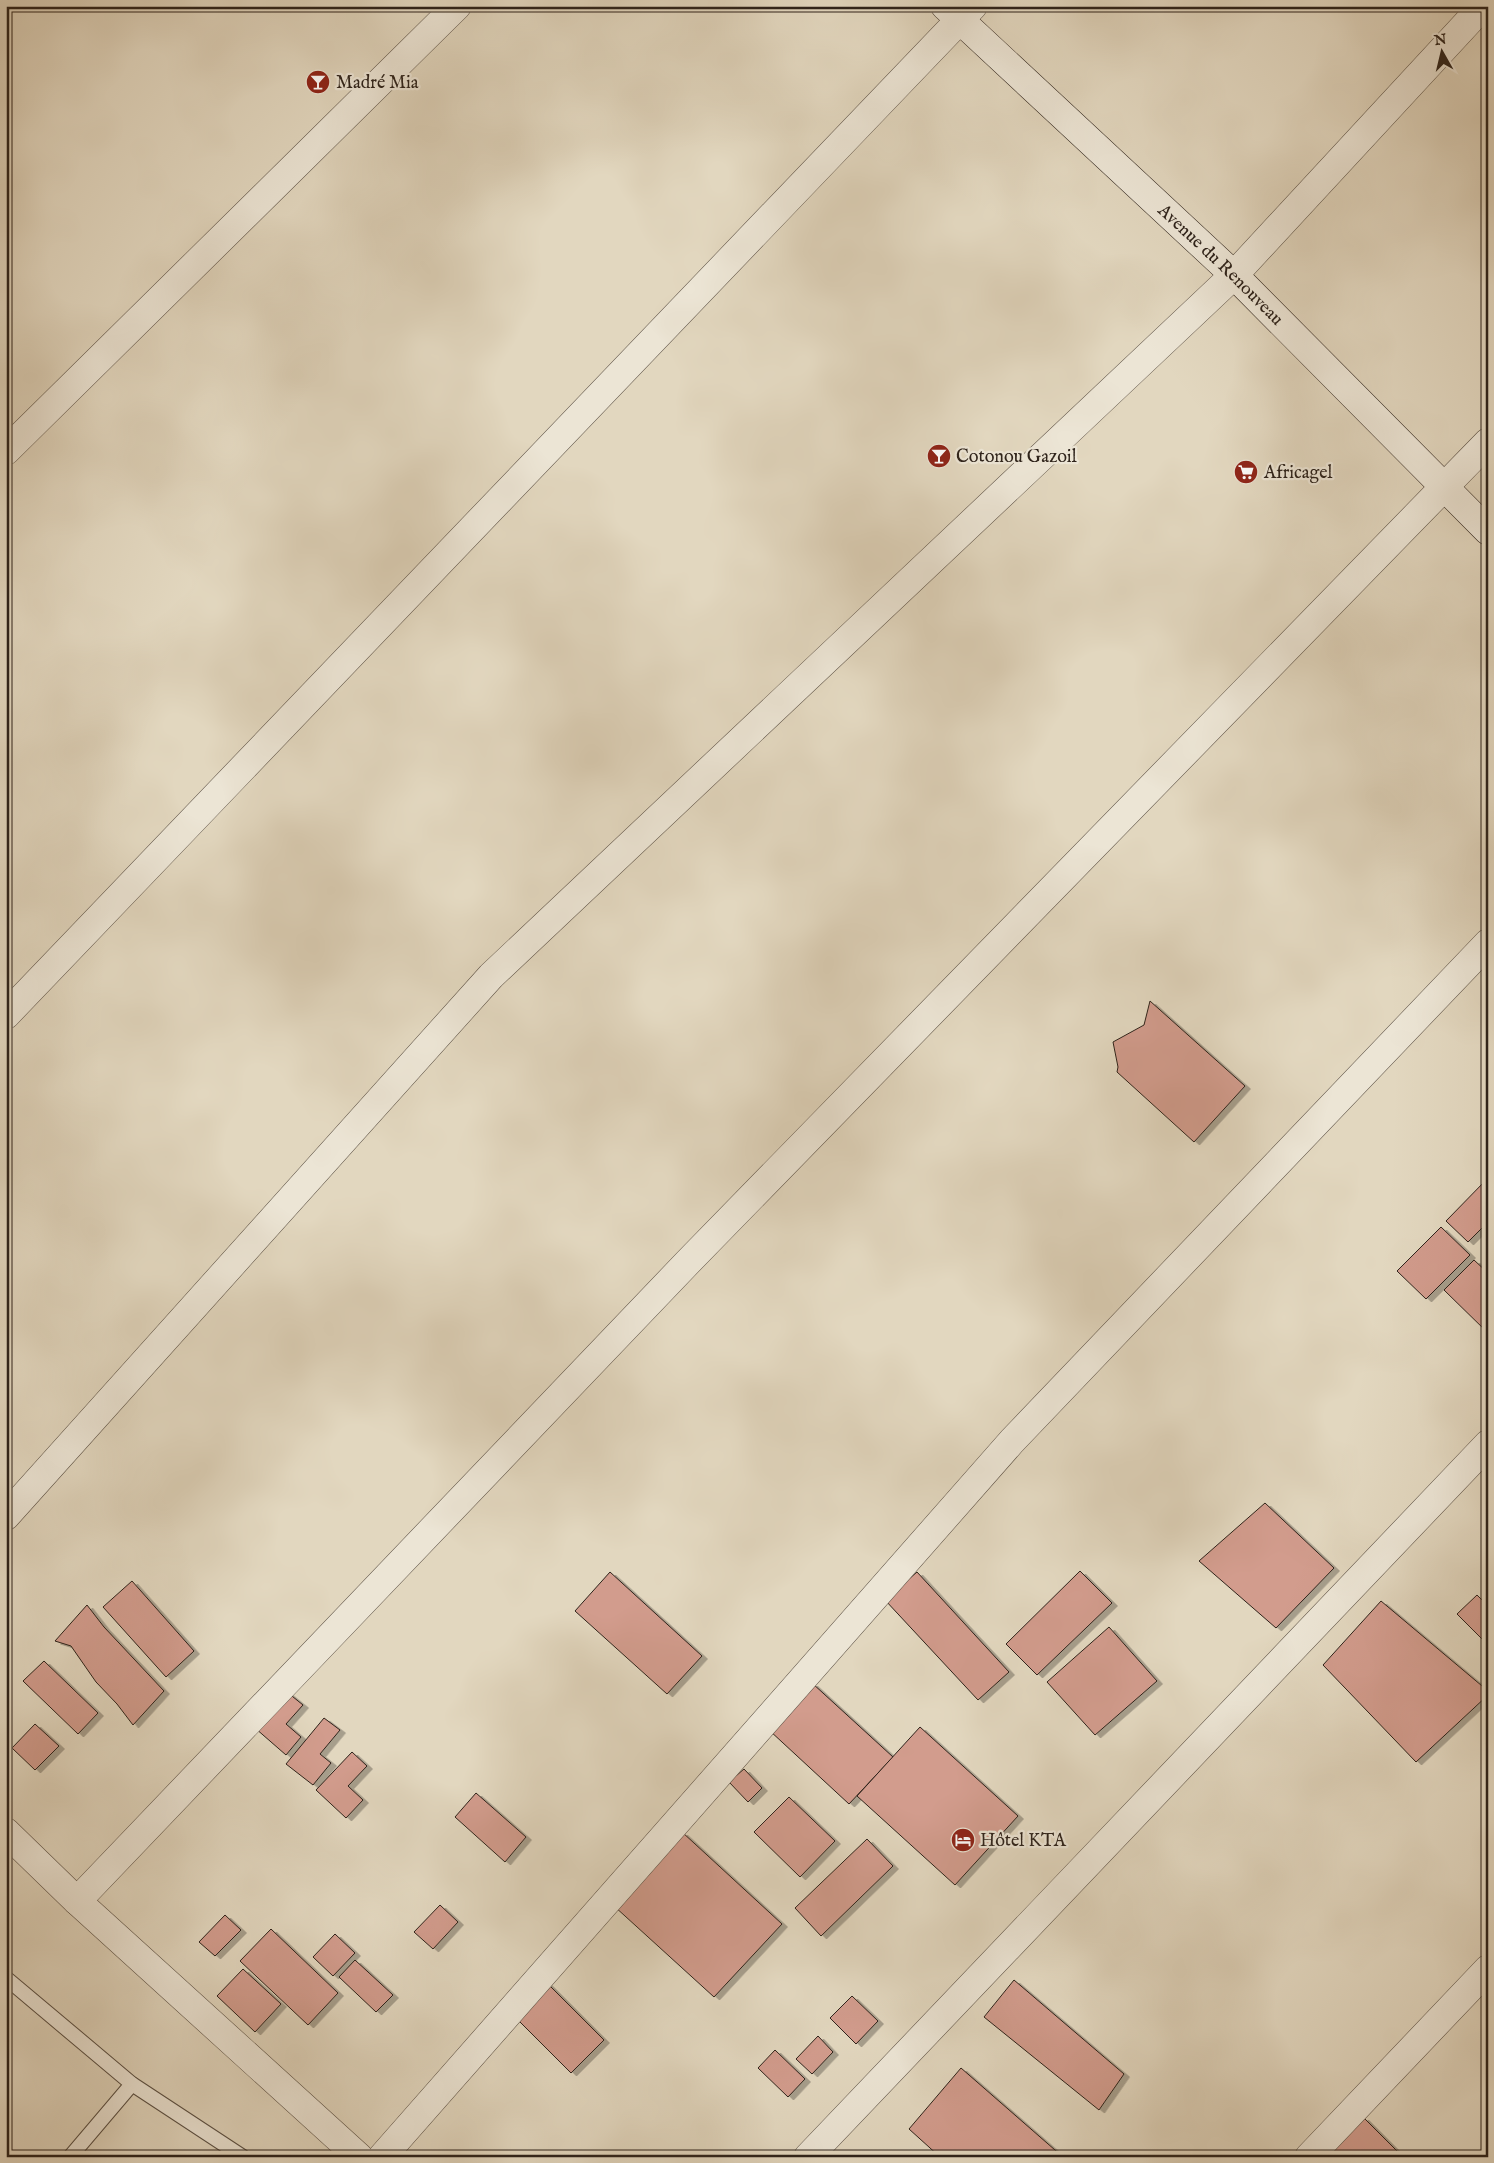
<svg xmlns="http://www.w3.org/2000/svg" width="1494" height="2163" font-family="'IM FELL English',serif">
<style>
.building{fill:#d29c8d;stroke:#2e231b;filter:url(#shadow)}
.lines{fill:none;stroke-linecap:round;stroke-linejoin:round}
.service-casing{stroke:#5b5044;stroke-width:16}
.minor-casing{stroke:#5b5044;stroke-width:29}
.secondary-casing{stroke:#2e231b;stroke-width:29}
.service{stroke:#ece5d5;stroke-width:14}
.minor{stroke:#ece5d5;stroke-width:28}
.secondary{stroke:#ece5d5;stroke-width:28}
.labels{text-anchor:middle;stroke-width:4.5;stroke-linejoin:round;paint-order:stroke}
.poi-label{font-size:18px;fill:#2e231b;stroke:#ece5d5;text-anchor:start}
.street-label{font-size:18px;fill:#2e231b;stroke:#ece5d5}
</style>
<defs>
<filter id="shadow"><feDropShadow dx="5.5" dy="3" stdDeviation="0" flood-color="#0004"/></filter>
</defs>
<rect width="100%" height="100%" fill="#e2d7bf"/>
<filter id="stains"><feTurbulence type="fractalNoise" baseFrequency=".004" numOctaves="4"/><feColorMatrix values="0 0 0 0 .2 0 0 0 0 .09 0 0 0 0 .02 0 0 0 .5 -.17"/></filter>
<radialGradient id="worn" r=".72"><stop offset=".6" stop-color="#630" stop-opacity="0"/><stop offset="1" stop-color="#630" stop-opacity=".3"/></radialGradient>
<g class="building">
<path d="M 1150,1001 L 1245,1086 L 1194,1142 L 1117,1072 L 1118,1067 L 1113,1042 L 1144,1025 Z"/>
<path d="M 1487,1179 L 1488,1222 L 1468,1242 L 1446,1221 Z"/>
<path d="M 1441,1227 L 1470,1255 L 1426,1299 L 1397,1271 Z"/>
<path d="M 1474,1260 L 1488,1273 L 1488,1333 L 1444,1290 Z"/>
<path d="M 1265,1503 L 1334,1568 L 1276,1628 L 1199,1561 Z"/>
<path d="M 1080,1571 L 1112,1603 L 1037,1675 L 1006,1644 Z"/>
<path d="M 610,1572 L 702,1656 L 667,1694 L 575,1611 Z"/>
<path d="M 917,1572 L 1009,1672 L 978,1700 L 885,1600 Z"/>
<path d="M 132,1581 L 194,1651 L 166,1677 L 103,1607 Z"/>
<path d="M 1477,1595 L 1488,1606 L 1488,1645 L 1457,1614 Z"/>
<path d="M 1381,1601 L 1488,1691 L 1488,1695 L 1416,1762 L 1323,1665 Z"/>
<path d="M 87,1605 L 104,1627 L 164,1691 L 133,1725 L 117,1704 L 96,1682 L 71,1646 L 55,1641 Z"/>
<path d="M 1109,1627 L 1157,1681 L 1095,1735 L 1047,1682 Z"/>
<path d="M 44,1661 L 98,1713 L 78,1734 L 23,1681 Z"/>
<path d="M 812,1683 L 893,1757 L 849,1804 L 769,1730 Z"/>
<path d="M 287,1692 L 303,1705 L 286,1724 L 301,1737 L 286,1755 L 255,1728 Z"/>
<path d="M 324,1718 L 340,1730 L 320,1754 L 331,1763 L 313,1785 L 286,1764 Z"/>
<path d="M 35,1724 L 59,1746 L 35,1770 L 12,1748 Z"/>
<path d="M 920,1727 L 1018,1816 L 955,1885 L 857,1796 Z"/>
<path d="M 352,1752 L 367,1766 L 348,1786 L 363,1800 L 346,1818 L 316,1790 Z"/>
<path d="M 744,1769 L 762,1788 L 748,1802 L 729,1782 Z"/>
<path d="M 476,1793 L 526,1837 L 505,1862 L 455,1817 Z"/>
<path d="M 789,1797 L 835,1841 L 800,1877 L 754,1832 Z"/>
<path d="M 682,1832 L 782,1924 L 714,1997 L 614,1906 Z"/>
<path d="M 867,1839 L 893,1866 L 821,1936 L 795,1908 Z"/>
<path d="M 440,1905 L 458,1922 L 433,1949 L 414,1932 Z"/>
<path d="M 225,1915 L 241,1930 L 215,1956 L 199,1942 Z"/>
<path d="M 271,1929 L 338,1993 L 308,2025 L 240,1961 Z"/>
<path d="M 335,1934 L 355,1953 L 333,1976 L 313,1957 Z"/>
<path d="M 355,1960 L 393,1995 L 376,2012 L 339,1977 Z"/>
<path d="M 243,1969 L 281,2004 L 255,2032 L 217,1996 Z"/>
<path d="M 1014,1980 L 1124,2074 L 1099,2110 L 984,2017 Z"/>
<path d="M 546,1982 L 604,2040 L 571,2073 L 513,2015 Z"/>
<path d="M 852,1996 L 878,2021 L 856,2044 L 830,2018 Z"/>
<path d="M 818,2036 L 833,2052 L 812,2074 L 796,2059 Z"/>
<path d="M 775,2050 L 805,2079 L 788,2097 L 758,2068 Z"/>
<path d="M 961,2068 L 1063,2157 L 940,2157 L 909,2129 Z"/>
<path d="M 1363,2117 L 1403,2157 L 1333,2157 L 1329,2152 Z"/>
</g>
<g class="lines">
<g class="service-casing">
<g id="service">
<path d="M 6,1978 L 132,2084 L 243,2157"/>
<path d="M 70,2157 L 132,2084"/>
</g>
</g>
<g class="minor-casing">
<g id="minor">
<path d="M 6,451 L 457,6"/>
<path d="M 6,1015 L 973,6"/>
<path d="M 6,1516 L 491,976 L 1234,275 L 1483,6"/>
<path d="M 6,1832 L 77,1901 L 359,2157"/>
<path d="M 77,1901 L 688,1262 L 1488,442"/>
<path d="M 382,2157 L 1012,1441 L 1488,943"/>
<path d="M 808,2157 L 1488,1444"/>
<path d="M 1309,2157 L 1488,1969"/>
</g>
</g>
<g class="secondary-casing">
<g id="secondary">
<path id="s1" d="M 945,6 L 1234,275 L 1488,531"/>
</g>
</g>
<use href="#service" class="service"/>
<use href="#minor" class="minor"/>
<use href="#secondary" class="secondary"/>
</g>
<defs>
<g id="bar-disc" transform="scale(1.25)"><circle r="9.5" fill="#8f2418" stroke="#ece5d5"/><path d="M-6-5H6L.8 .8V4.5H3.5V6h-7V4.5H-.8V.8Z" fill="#fff"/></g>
<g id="supermarket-disc" transform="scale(1.25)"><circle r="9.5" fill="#8f2418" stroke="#ece5d5"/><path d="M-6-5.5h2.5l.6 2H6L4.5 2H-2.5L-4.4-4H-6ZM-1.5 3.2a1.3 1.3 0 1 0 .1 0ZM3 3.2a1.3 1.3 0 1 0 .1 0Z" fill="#fff"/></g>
<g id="hotel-disc" transform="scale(1.25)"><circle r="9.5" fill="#8f2418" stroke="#ece5d5"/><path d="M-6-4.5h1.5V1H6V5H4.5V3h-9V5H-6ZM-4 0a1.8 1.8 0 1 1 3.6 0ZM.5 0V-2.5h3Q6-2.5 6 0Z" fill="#fff"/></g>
</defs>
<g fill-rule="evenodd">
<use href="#bar-disc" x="318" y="82"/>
<use href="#bar-disc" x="939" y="456"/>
<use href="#supermarket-disc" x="1246" y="472"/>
<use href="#hotel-disc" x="963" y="1840"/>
</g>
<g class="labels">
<g class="poi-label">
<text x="336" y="88">Madré Mia</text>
<text x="956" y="462">Cotonou Gazoil</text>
<text x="1264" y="478">Africagel</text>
<text x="980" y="1846">Hôtel KTA</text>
</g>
<g class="street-label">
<text dy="6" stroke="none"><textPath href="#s1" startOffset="378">Avenue du Renouveau</textPath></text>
</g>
</g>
<rect width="1494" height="2163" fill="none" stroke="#e2d7bf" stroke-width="25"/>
<rect x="8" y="8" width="1479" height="2148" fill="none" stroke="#2e231b" stroke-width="2.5"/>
<rect x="12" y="12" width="1469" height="2138" fill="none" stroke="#2e231b"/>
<g transform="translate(1442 52) rotate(352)" stroke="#ece5d5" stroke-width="4" paint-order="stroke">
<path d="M0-4L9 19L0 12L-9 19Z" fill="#2e231b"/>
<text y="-8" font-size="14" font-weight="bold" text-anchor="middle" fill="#2e231b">N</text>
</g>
<rect width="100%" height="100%" filter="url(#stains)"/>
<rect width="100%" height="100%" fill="url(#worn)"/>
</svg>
